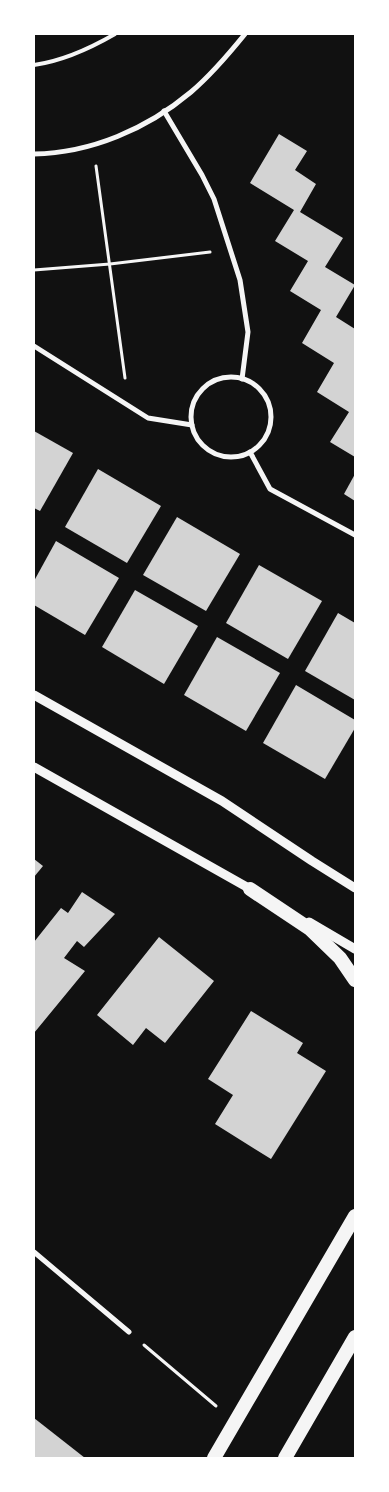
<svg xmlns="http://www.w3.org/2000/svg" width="389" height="1492" font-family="'Titillium Web',sans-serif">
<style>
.building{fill:#d3d3d3}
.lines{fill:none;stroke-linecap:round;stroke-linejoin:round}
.path{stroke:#f5f5f5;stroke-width:3}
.service{stroke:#f5f5f5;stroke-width:4}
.minor{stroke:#f5f5f5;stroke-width:5}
.tertiary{stroke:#f5f5f5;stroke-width:9}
.trunk{stroke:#f5f5f5;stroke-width:14}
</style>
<rect width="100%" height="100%" fill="#111"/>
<g class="building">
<path d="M 279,134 L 307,151 L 295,170 L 316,184 L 300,212 L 343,238 L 325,267 L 355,285 L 336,317 L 355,329 L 355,367 L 354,370 L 355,371 L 355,457 L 330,442 L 349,412 L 317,392 L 334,363 L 302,343 L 321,310 L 290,291 L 308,261 L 275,241 L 294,210 L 250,183 Z"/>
<path d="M 34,431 L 73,453 L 40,511 L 34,508 Z"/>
<path d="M 98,469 L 161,506 L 127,563 L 65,527 Z"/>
<path d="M 355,474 L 355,501 L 344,494 Z"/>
<path d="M 177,517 L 240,554 L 206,611 L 143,575 Z"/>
<path d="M 56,541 L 119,578 L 85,635 L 34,605 L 34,581 Z"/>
<path d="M 259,565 L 322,601 L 288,659 L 226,623 Z"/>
<path d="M 135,590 L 198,626 L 164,684 L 102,647 Z"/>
<path d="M 338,613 L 355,623 L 355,700 L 305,671 Z"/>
<path d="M 217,637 L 280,673 L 246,731 L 184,695 Z"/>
<path d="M 296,685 L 355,720 L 355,728 L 325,779 L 263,743 Z"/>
<path d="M 34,859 L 43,866 L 34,877 Z"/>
<path d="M 82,892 L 115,914 L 84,947 L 77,941 L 64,958 L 85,971 L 34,1033 L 34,942 L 61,908 L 68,913 Z"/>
<path d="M 159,937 L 214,981 L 165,1043 L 146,1028 L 133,1045 L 97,1015 Z"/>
<path d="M 251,1011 L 303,1043 L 297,1053 L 326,1071 L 271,1159 L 215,1124 L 233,1095 L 208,1079 Z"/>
<path d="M 34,1418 L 85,1458 L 34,1458 Z"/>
</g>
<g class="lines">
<g class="path">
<path d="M 96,166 L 125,378"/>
<path d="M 34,270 L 110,264 L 210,252"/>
<path d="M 144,1345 L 216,1406"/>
</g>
<path class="service" d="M 34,65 C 63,61 89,49 115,34"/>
<g class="minor">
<path d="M 164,111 L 202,175 L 214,199 L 240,280 L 248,332 L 242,379"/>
<path d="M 34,154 C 91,153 147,129 191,92 C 211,75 228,55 245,34"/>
<path d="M 34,346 L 148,418 L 192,425"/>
<circle cx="231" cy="417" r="40"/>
<path d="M 250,452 L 270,489 L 355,535"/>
<path d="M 34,1252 L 129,1332"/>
</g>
<g class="tertiary">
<path d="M 34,695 L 222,801 L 312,861 L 355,888"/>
<path d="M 34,767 L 254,891"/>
<path d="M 309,922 L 355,949"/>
</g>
<g class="trunk">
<path d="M 250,889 L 310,929 L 340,958 L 355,980"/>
<path d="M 214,1458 L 355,1216"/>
<path d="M 285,1458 L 355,1337"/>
</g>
</g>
<rect width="389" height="1492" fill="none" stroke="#ffffff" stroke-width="70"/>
</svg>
